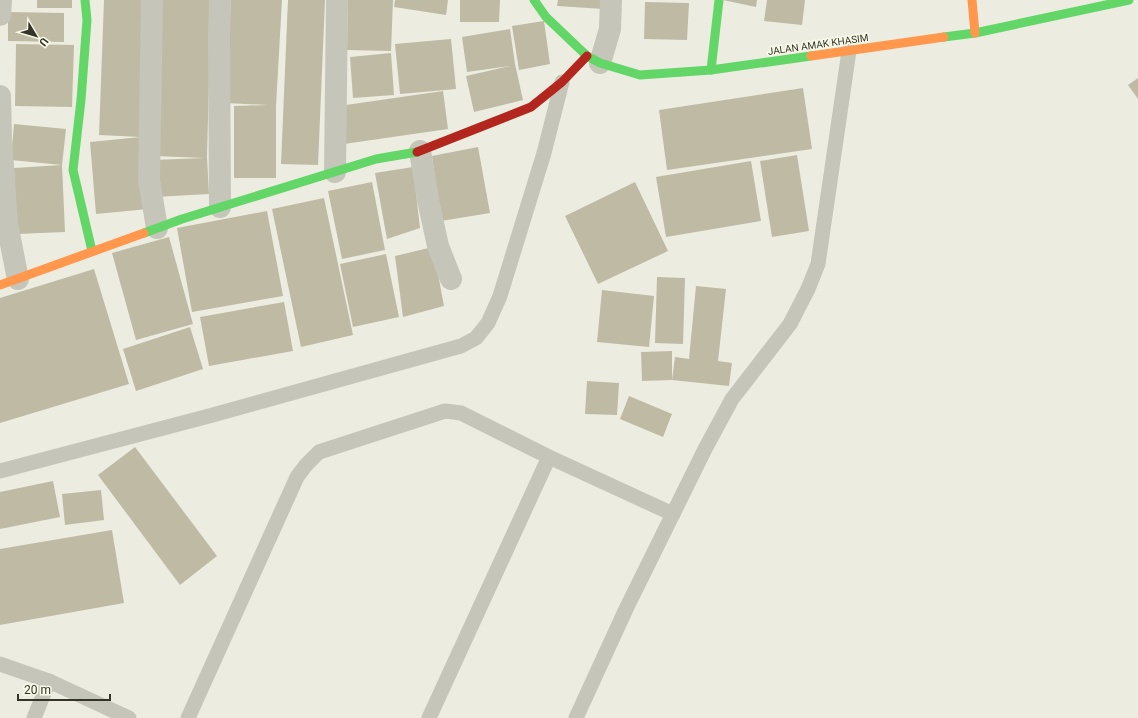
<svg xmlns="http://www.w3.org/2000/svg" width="1138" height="718" font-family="Roboto,sans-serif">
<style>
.building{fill:#bfbaa3}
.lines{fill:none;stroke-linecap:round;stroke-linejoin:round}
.lane{stroke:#c5c5ba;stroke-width:15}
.street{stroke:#c5c5ba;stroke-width:22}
.fast{stroke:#63d668;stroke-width:9}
.slow{stroke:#ff974d;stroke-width:9}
.jam{stroke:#b3261e;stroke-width:9}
.labels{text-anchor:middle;stroke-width:3.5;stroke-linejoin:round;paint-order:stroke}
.street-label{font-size:10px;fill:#363428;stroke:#f8f9e8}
</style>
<rect width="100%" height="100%" fill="#ecece1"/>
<g class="building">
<rect x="37" y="0" width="35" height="8"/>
<path d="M 104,0 L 146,0 L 141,137 L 99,135 Z"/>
<path d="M 158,0 L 211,0 L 207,157 L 209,194 L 155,197 L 153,160 L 204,158 L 154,156 Z"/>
<path d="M 231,0 L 282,0 L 276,106 L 276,178 L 234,178 L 234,106 L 268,105 L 225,103 Z"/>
<path d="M 288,0 L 325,0 L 318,165 L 281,164 Z"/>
<path d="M 348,0 L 393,0 L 391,51 L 347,50 Z"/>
<path d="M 395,0 L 448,0 L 446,15 L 394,7 Z"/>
<path d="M 460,0 L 500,0 L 499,22 L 460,22 Z"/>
<path d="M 558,0 L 605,0 L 604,9 L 557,6 Z"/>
<path d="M 723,0 L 757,0 L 756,7 Z"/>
<path d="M 767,0 L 805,0 L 802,25 L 764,21 Z"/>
<path d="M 645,2 L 689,3 L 687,40 L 644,39 Z"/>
<path d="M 8,12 L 64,13 L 64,42 L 8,41 Z"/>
<path d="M 544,21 L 550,64 L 519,70 L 512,26 Z"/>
<path d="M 510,29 L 515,64 L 523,100 L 474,112 L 466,76 L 510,66 L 467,72 L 462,37 Z"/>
<path d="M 451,39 L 456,89 L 400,94 L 395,44 Z"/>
<path d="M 16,44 L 74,45 L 72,107 L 15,106 Z"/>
<path d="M 391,53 L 394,95 L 353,98 L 350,57 Z"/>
<path d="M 1138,78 L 1138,99 L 1128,85 Z"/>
<path d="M 803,88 L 812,149 L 667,170 L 659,110 Z"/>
<path d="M 443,91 L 448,129 L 344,144 L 339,106 Z"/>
<path d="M 14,124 L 66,129 L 62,165 L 11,160 Z"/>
<path d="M 141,137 L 148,209 L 96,214 L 90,142 Z"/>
<path d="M 478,147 L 490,213 L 441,221 L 432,156 Z"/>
<path d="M 797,155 L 809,231 L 772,237 L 760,161 Z"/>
<path d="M 751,161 L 761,221 L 666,237 L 656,177 Z"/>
<path d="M 62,165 L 65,232 L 17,234 L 14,168 Z"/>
<path d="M 413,167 L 420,228 L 387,239 L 375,173 Z"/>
<path d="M 372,182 L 385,250 L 342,259 L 328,191 Z"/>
<path d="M 635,182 L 668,251 L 598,284 L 565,216 Z"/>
<path d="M 324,198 L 353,335 L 301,347 L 272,209 Z"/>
<path d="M 267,211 L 283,296 L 192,312 L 177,228 Z"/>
<path d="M 169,237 L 193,324 L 136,340 L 112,253 Z"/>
<path d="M 433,247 L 444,306 L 403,317 L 395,256 Z"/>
<path d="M 386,254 L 399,317 L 353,327 L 340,264 Z"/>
<path d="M 94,269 L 129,384 L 0,423 L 0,298 Z"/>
<path d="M 657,277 L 685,278 L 683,344 L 655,343 Z"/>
<path d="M 696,286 L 726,289 L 718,361 L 732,363 L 729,386 L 672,380 L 675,357 L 689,359 Z"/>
<path d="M 602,290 L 654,296 L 649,347 L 597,342 Z"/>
<path d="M 284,302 L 293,351 L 209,366 L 200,317 Z"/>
<path d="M 190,327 L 203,369 L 136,391 L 123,349 Z"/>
<path d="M 672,351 L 672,380 L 642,381 L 641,352 Z"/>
<path d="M 587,381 L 619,383 L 617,415 L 585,414 Z"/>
<path d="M 629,396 L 672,414 L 663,437 L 620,419 Z"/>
<path d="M 135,447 L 217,556 L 180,585 L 98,475 Z"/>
<path d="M 53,481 L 60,517 L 0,529 L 0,492 Z"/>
<path d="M 101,490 L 104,520 L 65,525 L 62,494 Z"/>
<path d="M 112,530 L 124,603 L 0,625 L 0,549 Z"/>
</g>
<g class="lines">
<g class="lane">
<path d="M 0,471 L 209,416 L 461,346 L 476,338 L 488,323 L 500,296 L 544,153 L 562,82"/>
<path d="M 0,664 L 49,681 L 129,718"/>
<path d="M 34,718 L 49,681"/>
<path d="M 188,718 L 297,477 L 306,465 L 319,452 L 445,411 L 461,413 L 549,457 L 673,514"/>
<path d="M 429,718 L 549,457"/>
<path d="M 576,718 L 626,609 L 705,449 L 732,399 L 790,324 L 808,289 L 818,264 L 849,51"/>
</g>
<g class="street">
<path d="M 152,0 L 149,180 L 157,228"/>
<path d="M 220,0 L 219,36 L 220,207"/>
<path d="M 0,15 L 1,0"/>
<path d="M 600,63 L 610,29 L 611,0"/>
<path d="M 0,96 L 1,138 L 7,224 L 18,279"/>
<path d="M 420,151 L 428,200 L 438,246 L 451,279"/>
<path d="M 335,172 L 337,0"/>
</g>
<g class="fast">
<path d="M 85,0 L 87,20 L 81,100 L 73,170 L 92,251"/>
<path d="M 534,0 L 546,17 L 587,56 L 600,63 L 640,75 L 711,70 L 811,56"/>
<path d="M 944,37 L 975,33 L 1129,0"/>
<path d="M 711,70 L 719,0"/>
<path d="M 144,233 L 182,219 L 376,159 L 417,152"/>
</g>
<g class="slow">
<path d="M 972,0 L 975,33"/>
<path d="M 811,56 L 944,37"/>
<path d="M 0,285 L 144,233"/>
</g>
<path class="jam" d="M 417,152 L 531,107 L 562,82 L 587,56"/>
</g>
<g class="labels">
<g class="street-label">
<text transform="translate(818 44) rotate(-8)" y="4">JALAN AMAK KHASIM</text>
</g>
</g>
<g transform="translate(36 36) rotate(128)" stroke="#f8f9e8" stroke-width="3" paint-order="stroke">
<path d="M0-3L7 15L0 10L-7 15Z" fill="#363428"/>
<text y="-6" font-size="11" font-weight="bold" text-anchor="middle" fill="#363428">U</text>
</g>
<path d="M18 694v6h92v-6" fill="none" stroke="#363428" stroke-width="2"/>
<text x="24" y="694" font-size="12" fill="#363428" stroke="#f8f9e8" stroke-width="3" paint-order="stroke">20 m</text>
</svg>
